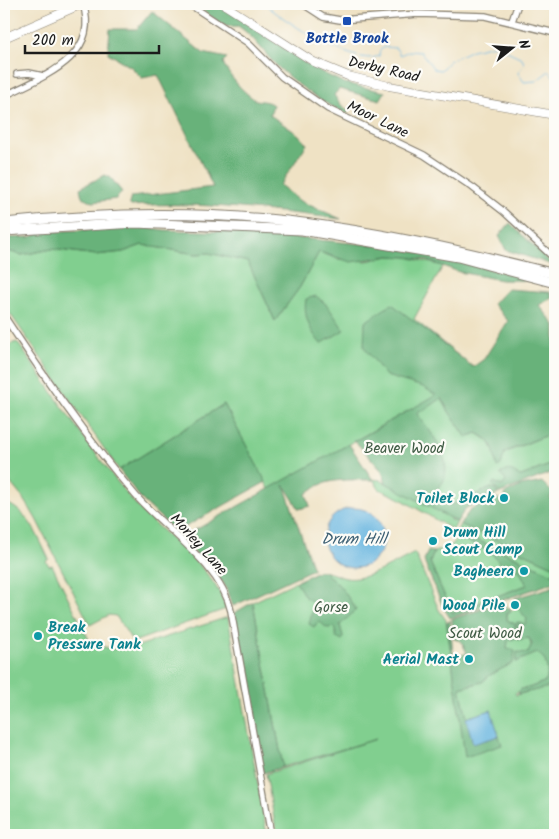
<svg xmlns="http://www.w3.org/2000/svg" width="559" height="839" font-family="Kalam,sans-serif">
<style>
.green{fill:#81cf8f;stroke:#4e7656}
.forest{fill:#68b27a;stroke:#42674b}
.water{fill:#65b4df;stroke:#40687e}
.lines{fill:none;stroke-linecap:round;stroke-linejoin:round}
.stream{stroke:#65b4df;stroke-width:1}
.minor-casing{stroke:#867f70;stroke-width:8}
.major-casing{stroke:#867f70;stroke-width:9}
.highway-casing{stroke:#867f70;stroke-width:11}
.minor{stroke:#fff;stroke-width:5.5}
.major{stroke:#fff;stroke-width:8}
.highway{stroke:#fff;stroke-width:9}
.transit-dot{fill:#1a4fb4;stroke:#fdfcf7;stroke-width:2}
.culture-dot{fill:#0f9aa8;stroke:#fdfcf7;stroke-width:2}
.labels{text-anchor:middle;stroke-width:4.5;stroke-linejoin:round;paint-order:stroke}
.transit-label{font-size:15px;font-weight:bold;fill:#164399;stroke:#fdfcf7}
.street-label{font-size:15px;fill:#1c1c1c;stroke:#fdfcf7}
.park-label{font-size:15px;fill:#3f5b44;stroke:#fdfcf7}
.culture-label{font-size:15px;font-weight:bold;fill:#0d838f;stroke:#fdfcf7;text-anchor:end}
.water-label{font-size:16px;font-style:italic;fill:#3d6074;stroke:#fdfcf7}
</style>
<rect width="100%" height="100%" fill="#fdfcf7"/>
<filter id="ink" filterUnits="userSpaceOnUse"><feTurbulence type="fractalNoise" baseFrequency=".02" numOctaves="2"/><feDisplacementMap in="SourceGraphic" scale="10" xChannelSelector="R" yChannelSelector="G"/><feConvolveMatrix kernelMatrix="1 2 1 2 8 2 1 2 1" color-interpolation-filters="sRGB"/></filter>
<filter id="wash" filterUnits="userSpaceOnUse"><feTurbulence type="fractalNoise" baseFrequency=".0096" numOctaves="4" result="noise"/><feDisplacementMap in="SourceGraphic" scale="20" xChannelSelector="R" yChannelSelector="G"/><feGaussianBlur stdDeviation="1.12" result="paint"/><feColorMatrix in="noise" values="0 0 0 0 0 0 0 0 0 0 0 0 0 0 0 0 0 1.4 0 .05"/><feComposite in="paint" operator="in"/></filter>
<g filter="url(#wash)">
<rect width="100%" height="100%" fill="#efe2c4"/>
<g class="green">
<path d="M 142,245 L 196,254 L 209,253 L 248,262 L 275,321 L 300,287 L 319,252 L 338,259 L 367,261 L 389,256 L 407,257 L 443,266 L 414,319 L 477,371 L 442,398 C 448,413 458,423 467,437 L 477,433 L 489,441 L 497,456 L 547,435 L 555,455 L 555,463 L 521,476 L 504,477 L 507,481 L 502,486 L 494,482 L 500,493 L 498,494 L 495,489 L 491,488 L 451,505 L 450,520 L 457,522 L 453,530 L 399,498 L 379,489 L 373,479 L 380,480 L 401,491 L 417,414 L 413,408 L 269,489 L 224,404 L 119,470 L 4,305 L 4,250 L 22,255 L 52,249 L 96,255 L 123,252 Z"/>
<path d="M 17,342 C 55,395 91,451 133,501 C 162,537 212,562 226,609 L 133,642 L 116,616 L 109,615 L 90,625 L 36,519 L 26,502 L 8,480 L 4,479 L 4,346 Z"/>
<path d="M 4,502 C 30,512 37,536 49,559 L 46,561 L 49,566 L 52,565 L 91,644 L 114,649 L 135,647 L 228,617 L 267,835 L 4,835 Z"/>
<path d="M 460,524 L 555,567 L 555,575 L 457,531 Z"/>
<path d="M 458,537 L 490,552 L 507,569 L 518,568 L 527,585 L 451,613 L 430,562 L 434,552 L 452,545 Z"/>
<path d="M 415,553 L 439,610 L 446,620 L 466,757 L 491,710 L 466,718 L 460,688 L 482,682 L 490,675 L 513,663 L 507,649 L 508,640 L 516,638 L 515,624 L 507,620 L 507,613 L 518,608 L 527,619 L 526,624 L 517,622 L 519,639 L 529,638 L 532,649 L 516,662 L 537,652 C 547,658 549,671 547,681 L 515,693 L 516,695 L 555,685 L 555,835 L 277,835 L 266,774 L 376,739 L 283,767 L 253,602 L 318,571 C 330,571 336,576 346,578 C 365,582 398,561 415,553 Z"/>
</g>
<g class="forest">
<path d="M 193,4 L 220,4 L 313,68 L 344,83 L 385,92 L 380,100 L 339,89 L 334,95 L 341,105 L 349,111 L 347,114 C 323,103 298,86 279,68 C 264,54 255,37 238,26 C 221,29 208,12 193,4 Z"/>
<path d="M 152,11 L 203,53 L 227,58 L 223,62 C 227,74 243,92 254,99 C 260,102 267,100 273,105 L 270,115 L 299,135 L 307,144 L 280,185 L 300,201 L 341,219 C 273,211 199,201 131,206 L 129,204 L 131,197 L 213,187 L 158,75 L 142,78 L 131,67 L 108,53 L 110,29 L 137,29 Z"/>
<path d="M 105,175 L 111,178 L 122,192 L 116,199 L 93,202 L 82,197 L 80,188 Z"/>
<path d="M 510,223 L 553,265 L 506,250 L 499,236 Z"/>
<path d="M 144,227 L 164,230 L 234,232 L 383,246 L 448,258 L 537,281 L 501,280 L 459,272 L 426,260 L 407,257 L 389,256 L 351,262 L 319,252 L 300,287 L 275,321 L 248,262 L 209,253 L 196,254 L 142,245 L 123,252 L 96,255 L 52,249 L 22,255 L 4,250 L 4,238 L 31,237 L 42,232 Z"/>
<path d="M 507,289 L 550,292 L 552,298 L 539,305 L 555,325 L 555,455 L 547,435 L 505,452 L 501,465 L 497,467 C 493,450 495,442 477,433 L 466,437 C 458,424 448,413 442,398 L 422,412 L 420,410 L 417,414 C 430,430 454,460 443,482 C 441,486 435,490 432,493 L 451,505 L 491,488 L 495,489 L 498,494 L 466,508 L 457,522 L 386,483 L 382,471 L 355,441 L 436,395 L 423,387 L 386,376 L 364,347 L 365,322 L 392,304 L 473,367 L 484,359 L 508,321 L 493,304 Z"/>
<path d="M 316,296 L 327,305 L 344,330 L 321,344 C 310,331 303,316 306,299 Z"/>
<path d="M 224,404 L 266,482 L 176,532 L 142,500 L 119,470 Z"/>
<path d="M 349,444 L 373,480 C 350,480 324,477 306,494 L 310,506 L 299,509 L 284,485 L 313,569 L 233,606 L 224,584 L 181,538 Z"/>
<path d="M 555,463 L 555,471 L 500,493 L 492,484 L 494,482 L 502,486 L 506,481 L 500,474 C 513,466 510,473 521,476 Z"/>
<path d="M 542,482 L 553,493 L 550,498 L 555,503 L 555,567 L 460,524 L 471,509 L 498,498 L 501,503 L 506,500 L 504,494 L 521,486 Z"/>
<path d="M 457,531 L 555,575 L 555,582 L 450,618 L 443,607 L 425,564 L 424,560 L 428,551 L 434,552 L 430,562 L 452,613 L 527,585 L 518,568 L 506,569 L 490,552 L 458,537 Z"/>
<path d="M 318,571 L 326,571 L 327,575 C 338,580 350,600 356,610 L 340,625 L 343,636 L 342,640 L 336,637 L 335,627 L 327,628 L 319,621 L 314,627 L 309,624 L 314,603 L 305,597 L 296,582 Z"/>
<path d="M 555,586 L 555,686 L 518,694 L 521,689 L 529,688 L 546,681 C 549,671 547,658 537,653 L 516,662 L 517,652 L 528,653 L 532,644 L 529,638 L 518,640 L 517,622 L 525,624 L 527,619 L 518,608 L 515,598 Z"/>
<path d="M 253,602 L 283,767 L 263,773 L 234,613 Z"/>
<path d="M 504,602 L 506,607 L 512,609 L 507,613 L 507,620 L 515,624 L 516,638 L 508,641 L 507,649 L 515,650 L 513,663 L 490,675 L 482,682 L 460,688 L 473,743 L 499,736 L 502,745 L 465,757 L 447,623 L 450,620 L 453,653 L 459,656 L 467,653 L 461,641 L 454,639 L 452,619 Z"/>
</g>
<g class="water">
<circle cx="354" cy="538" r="30"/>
<path d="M 491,710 L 499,736 L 473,744 L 466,718 Z"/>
</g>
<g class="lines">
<path class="stream" d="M 265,4 C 283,20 355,68 379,56 L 380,50 L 385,47 L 396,48 L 400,55 L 409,51 L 421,52 L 434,69 L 441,70 L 449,61 L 472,50 L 494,45 L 522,58 L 524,64 L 518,73 L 524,82 L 536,81 L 549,71 L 555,78"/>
</g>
</g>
<g filter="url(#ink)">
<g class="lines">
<g class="minor-casing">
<g id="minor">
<path d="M 189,4 L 248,43 L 282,77 L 328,109 L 424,155 L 472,187 L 503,211 L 555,259"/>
<path d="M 303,4 L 323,17 L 340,20 L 418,14 L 485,16 L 555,33"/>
<path d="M 512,21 L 518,4"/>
<path d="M 17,74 L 29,73 L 43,76"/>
<path d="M 4,96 C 42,77 101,57 83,4"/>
<path d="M 4,316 C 45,378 87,439 136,496 C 166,530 221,565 231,611 L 271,835"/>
</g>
</g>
<g class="major-casing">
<g id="major">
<path d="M 223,4 L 314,62 L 348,76 L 389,86 L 555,115"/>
<path d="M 4,38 L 82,4"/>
</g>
</g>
<g class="highway-casing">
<g id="highway">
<path d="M 4,223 C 111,212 218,210 325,226 C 403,237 479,255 555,274"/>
<path d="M 4,231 L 135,223 L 302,230 L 458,257 L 555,283"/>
</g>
</g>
<use href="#minor" class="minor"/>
<use href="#major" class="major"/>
<use href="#highway" class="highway"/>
</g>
</g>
<rect class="transit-dot" x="342" y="16" width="10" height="10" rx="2.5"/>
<g class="culture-dot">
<circle cx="504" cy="498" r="5"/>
<circle cx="433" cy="541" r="5"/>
<circle cx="524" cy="571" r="5"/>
<circle cx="515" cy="605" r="5"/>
<circle cx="38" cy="636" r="5"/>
<circle cx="469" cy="659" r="5"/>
</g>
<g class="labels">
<g class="transit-label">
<text x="347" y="43">Bottle Brook</text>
</g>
<g class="street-label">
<text transform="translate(384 69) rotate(13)" y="5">Derby Road</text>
<text transform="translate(378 119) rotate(26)" y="5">Moor Lane</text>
<text transform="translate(199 544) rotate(48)" y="5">Morley Lane</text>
</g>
<g class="park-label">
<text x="404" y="453">Beaver Wood</text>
<text x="331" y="612">Gorse</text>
<text x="485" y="638">Scout Wood</text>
</g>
<g class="culture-label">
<text x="494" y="503">Toilet Block</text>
<text x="443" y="537" text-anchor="start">Drum Hill<tspan x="443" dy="17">Scout Camp</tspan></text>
<text x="514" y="576">Bagheera</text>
<text x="505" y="610">Wood Pile</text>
<text x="48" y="632" text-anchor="start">Break<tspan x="48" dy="17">Pressure Tank</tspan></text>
<text x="459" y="664">Aerial Mast</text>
</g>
<g class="water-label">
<text x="354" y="544">Drum Hill</text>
</g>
</g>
<rect width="559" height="839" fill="none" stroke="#fdfcf7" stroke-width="20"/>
<g transform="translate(512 48) rotate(73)" stroke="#fdfcf7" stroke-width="4" paint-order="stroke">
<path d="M0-4L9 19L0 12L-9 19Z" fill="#1c1c1c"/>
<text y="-8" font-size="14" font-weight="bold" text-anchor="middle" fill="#1c1c1c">N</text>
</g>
<path d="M25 45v8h134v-8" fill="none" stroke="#1c1c1c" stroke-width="2.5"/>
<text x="32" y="45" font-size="15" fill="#1c1c1c" stroke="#fdfcf7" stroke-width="4" paint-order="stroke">200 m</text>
</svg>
